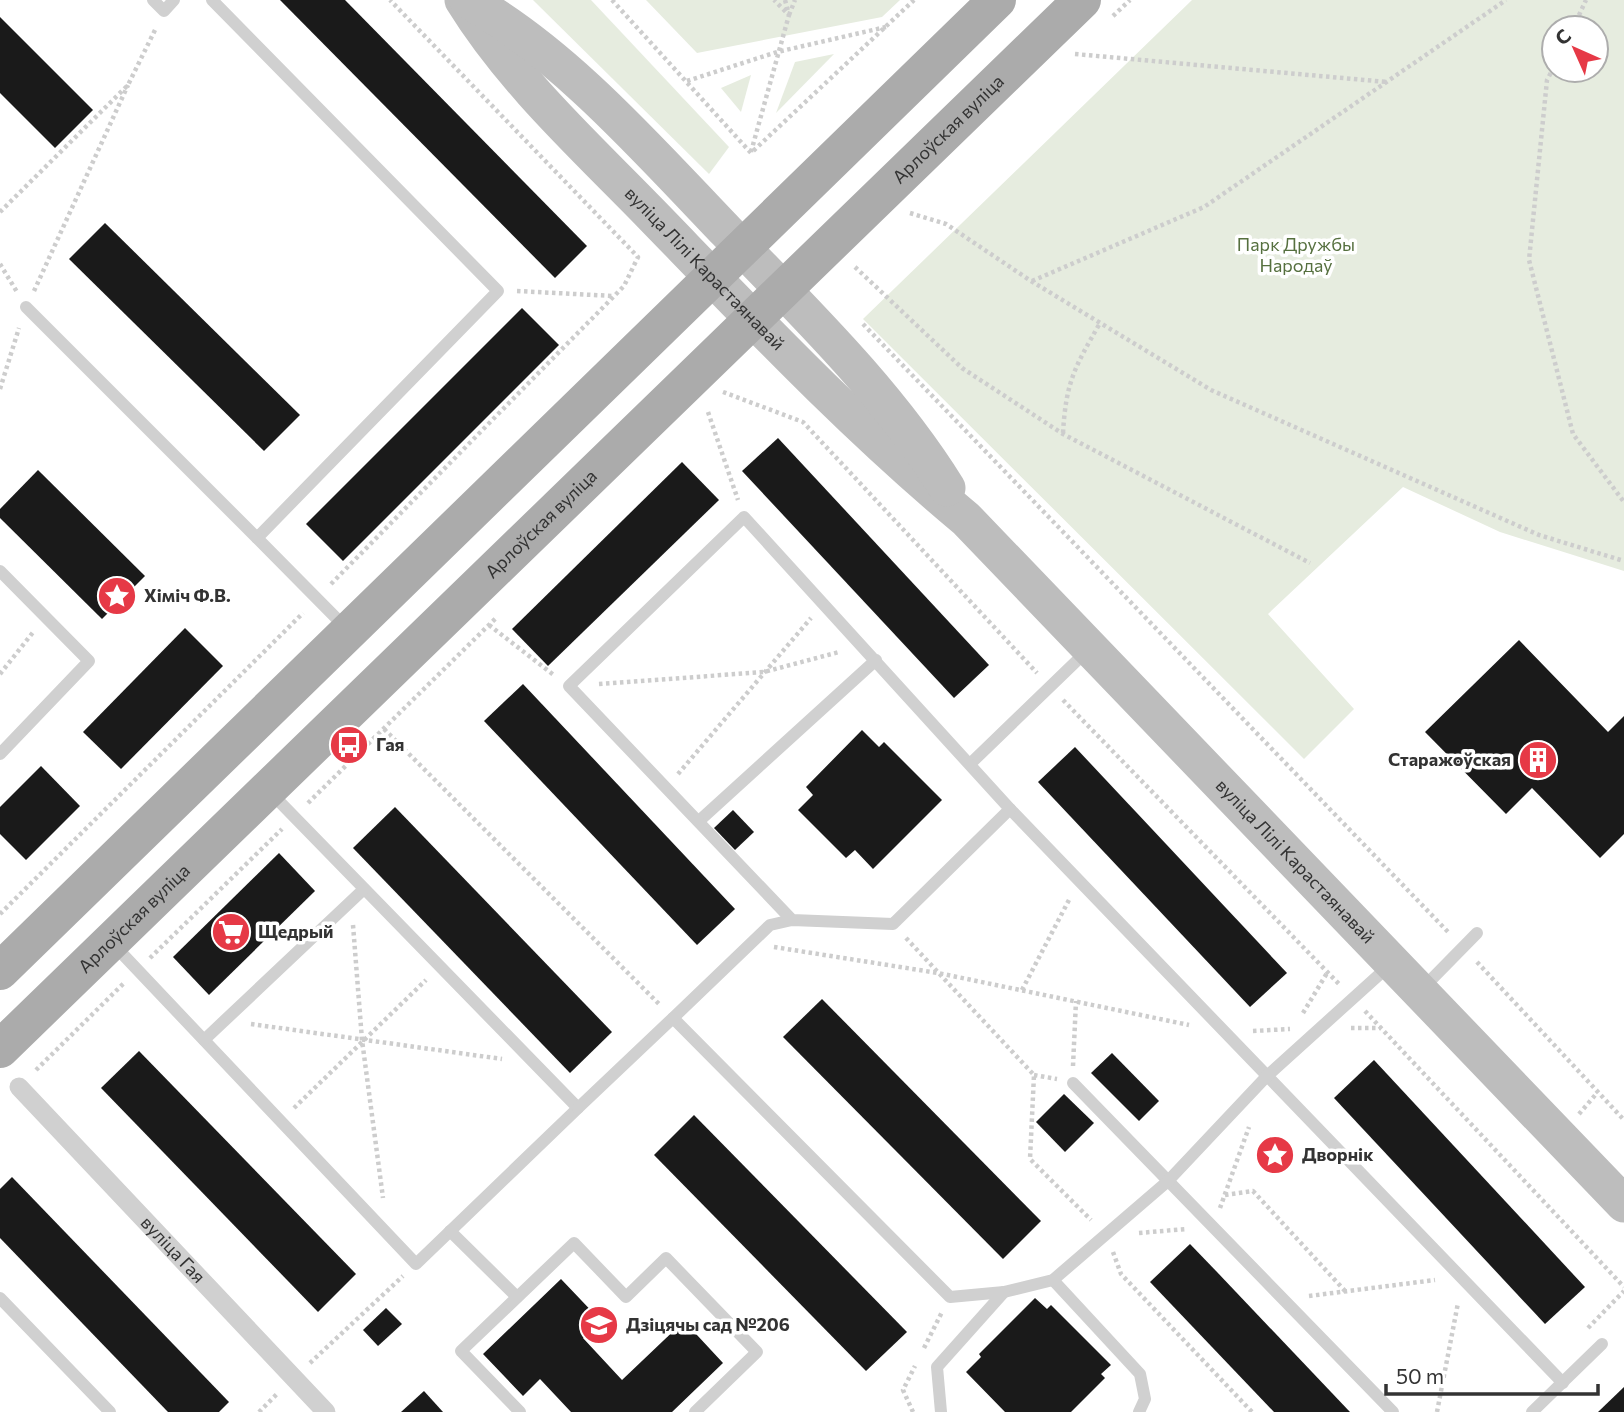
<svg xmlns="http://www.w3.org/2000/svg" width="1624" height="1412" font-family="Commissioner,sans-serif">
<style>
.green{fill:#e6ecdf;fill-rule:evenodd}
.building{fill:#1a1a1a}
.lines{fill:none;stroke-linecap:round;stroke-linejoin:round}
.path{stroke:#cdcdcd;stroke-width:4.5;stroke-dasharray:3.5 3.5;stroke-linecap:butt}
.service{stroke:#d0d0d0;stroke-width:12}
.pedestrian{stroke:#d0d0d0;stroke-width:19}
.secondary{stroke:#bdbdbd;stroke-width:37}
.primary{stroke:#ababab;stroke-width:38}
.labels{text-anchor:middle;stroke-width:7;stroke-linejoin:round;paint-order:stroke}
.street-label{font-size:18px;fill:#333;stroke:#fff}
.park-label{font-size:18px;fill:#56703f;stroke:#fff}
.poi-label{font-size:18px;font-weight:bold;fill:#333;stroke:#fff;text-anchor:start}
</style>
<rect width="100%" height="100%" fill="#fff"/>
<g class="green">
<path d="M 533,0 L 591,0 L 729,147 L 709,174 Z"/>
<path d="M 646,0 L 900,0 L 882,17 L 697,53 Z"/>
<path d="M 1192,0 L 1624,0 L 1624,571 L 1500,532 L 1403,487 L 1268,614 L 1354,709 L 1304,759 L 863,319 ZM 1596,28 L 1596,70 L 1554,70 L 1554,28 Z"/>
<path d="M 834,54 L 776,113 L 795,62 Z"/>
<path d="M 751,75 L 741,112 L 721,88 Z"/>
</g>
<g class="building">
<path d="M 280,0 L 345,0 L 587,246 L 555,278 Z"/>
<path d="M 0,17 L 93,110 L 55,148 L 0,93 Z"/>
<path d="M 105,223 L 300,415 L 264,451 L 69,259 Z"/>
<path d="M 522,308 L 559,345 L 343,561 L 306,524 Z"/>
<path d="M 778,438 L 989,665 L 954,698 L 742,471 Z"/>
<path d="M 682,462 L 719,500 L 548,666 L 512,629 Z"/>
<path d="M 38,470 L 145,576 L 102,619 L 0,518 L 0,509 Z"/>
<path d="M 185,628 L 223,666 L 121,769 L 83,732 Z"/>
<path d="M 1519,640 L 1608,732 L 1624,716 L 1624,834 L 1600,858 L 1532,788 L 1506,814 L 1425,732 Z"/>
<path d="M 523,684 L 735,909 L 697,945 L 484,721 Z"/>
<path d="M 862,730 L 879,747 L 884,742 L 942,800 L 873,869 L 855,850 L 846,858 L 798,810 L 813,795 L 806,787 Z"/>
<path d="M 1075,747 L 1287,973 L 1250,1007 L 1038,782 Z"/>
<path d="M 41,766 L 80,806 L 26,860 L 0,834 L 0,807 Z"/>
<path d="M 395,807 L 612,1032 L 570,1073 L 353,848 Z"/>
<path d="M 733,810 L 754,832 L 735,850 L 714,828 Z"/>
<path d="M 279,853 L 315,891 L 209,995 L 173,957 Z"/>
<path d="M 822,999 L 1041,1221 L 1003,1259 L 783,1037 Z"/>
<path d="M 139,1051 L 356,1274 L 318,1312 L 101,1088 Z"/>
<path d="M 1112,1053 L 1159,1101 L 1139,1121 L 1091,1073 Z"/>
<path d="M 1374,1060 L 1585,1287 L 1545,1324 L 1334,1098 Z"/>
<path d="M 1064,1094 L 1094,1123 L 1065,1152 L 1036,1122 Z"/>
<path d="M 694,1115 L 907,1332 L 866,1371 L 654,1155 Z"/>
<path d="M 12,1177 L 229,1402 L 219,1412 L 168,1412 L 0,1238 L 0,1189 Z"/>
<path d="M 1190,1244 L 1217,1272 L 1350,1412 L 1274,1412 L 1150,1282 Z"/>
<path d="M 561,1279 L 601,1321 L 583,1338 L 622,1380 L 684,1321 L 723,1363 L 672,1412 L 571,1412 L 540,1379 L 523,1396 L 483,1354 Z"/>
<path d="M 1035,1298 L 1047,1309 L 1051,1305 L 1111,1365 L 1101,1374 L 1105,1378 L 1071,1412 L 1005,1412 L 966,1372 L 981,1357 L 979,1354 Z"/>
<path d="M 386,1308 L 402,1324 L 378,1346 L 363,1330 Z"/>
<path d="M 1624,1387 L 1624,1412 L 1598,1412 Z"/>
<path d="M 424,1391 L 443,1412 L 401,1412 Z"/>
</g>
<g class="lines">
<g class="path">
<path d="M 612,0 L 751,153 L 914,0"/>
<path d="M 785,0 L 789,15"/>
<path d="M 789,15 L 795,0"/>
<path d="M 1113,16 L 1130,0"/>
<path d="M 1573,28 L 1586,0"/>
<path d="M 1075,54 L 1387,82"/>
<path d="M 1554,67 L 1547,80 L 1529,260 L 1573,434 L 1624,502"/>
<path d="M 687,81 L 777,52 L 886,27"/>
<path d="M 751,152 L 789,15 L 774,0"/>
<path d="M 0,212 L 128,85 L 156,28"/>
<path d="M 910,213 L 946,224 L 1031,281 L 1211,390 L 1539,535 L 1624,561"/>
<path d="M 0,264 L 17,292"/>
<path d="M 855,267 L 962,368 L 1063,434 L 1310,563"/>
<path d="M 1032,281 L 1204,207 L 1506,0"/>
<path d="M 34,291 L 128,85"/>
<path d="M 517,291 L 613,296"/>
<path d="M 863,324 L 1449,933"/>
<path d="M 0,389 L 19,328"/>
<path d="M 723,392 L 803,422 L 1037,673"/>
<path d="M 708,412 L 738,500"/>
<path d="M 1063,433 C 1066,381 1075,367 1100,323"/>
<path d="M 331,584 L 624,286 L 638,257 L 390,0"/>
<path d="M 489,625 L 555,676"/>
<path d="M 0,674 L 34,631"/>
<path d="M 599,684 L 764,672 L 839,652"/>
<path d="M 1063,700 L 1339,984"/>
<path d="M 384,729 L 660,1005"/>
<path d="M 678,774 L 811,618"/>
<path d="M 308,803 L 496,618"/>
<path d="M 0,914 L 303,613"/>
<path d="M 353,925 L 362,1040 L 383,1198"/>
<path d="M 906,938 L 1034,1075 L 1030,1159 L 1091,1220"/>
<path d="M 774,947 L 938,973 L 1189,1025"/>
<path d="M 150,958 L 282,829"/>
<path d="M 1477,962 L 1624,1120"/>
<path d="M 1022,990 L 1070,898"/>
<path d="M 1365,1011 L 1624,1287"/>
<path d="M 1303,1013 L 1327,973"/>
<path d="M 251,1024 L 502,1059"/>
<path d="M 1351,1028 L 1381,1028"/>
<path d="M 1253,1031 L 1290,1029"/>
<path d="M 1073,1066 L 1076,1001"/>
<path d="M 36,1070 L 124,983"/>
<path d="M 1034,1075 L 1057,1079"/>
<path d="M 294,1108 L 426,980"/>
<path d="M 1579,1114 L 1597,1093"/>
<path d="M 1225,1195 L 1253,1191 L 1346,1292"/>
<path d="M 1220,1208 L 1249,1127"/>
<path d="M 1139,1233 L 1186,1229"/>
<path d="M 1113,1252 L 1121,1274 L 1252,1412"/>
<path d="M 1309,1296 L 1435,1280"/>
<path d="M 1588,1328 L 1624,1291"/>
<path d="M 924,1348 L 942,1312"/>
<path d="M 310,1363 L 403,1276"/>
<path d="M 259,1412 L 278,1393"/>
<path d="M 913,1412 L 903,1390 L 915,1366"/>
<path d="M 1437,1412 L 1458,1303"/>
</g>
<g class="service">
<path d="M 153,0 L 164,11 L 174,0"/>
<path d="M 212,0 L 498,291 L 257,538 L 347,629"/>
<path d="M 26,307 L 257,538"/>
<path d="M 0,571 L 89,661 L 0,754"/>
<path d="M 971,763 L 1089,649"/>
<path d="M 1010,809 L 1563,1383"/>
<path d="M 699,821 L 876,660"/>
<path d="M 113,944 L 416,1264 L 578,1108 L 271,793"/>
<path d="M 1423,988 L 1477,933"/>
<path d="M 673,1018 L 770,925 L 792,920 L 893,924 L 1010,809 L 744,517 L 569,686 L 792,920"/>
<path d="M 204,1040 L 364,889"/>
<path d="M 1073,1083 L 1393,1412"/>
<path d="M 578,1108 L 673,1018 L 950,1297 L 1004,1292 L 1053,1280 L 1168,1181 L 1267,1076 L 1391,964"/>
<path d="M 450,1231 L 517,1297"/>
<path d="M 1053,1280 L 1140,1374 L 1145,1399 L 1139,1412"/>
<path d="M 0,1298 L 110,1412"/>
<path d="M 520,1412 L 461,1351 L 574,1243 L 626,1297 L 666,1258 L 757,1352 L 695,1412"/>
<path d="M 941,1412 L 937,1367 L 1004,1292"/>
<path d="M 1532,1412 L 1602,1344"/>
</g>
<path class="pedestrian" id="s1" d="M 19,1087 L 326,1412"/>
<g class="secondary">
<path id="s2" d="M 463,0 C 513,81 585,146 651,214 C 754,320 853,425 966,519 L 1624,1204"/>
<path d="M 468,0 C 564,53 651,153 727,232 C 805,313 888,393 947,488"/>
</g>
<g class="primary">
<path d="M 0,971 L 997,0"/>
<path id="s3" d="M 0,1049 L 1082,0"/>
</g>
</g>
<defs>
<g id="sight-disc" transform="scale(2.0125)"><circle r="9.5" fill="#e63946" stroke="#fff"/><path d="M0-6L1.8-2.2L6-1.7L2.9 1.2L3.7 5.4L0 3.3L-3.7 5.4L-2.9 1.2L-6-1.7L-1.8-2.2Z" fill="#fff"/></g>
<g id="bus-disc" transform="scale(2.0125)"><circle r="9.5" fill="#e63946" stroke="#fff"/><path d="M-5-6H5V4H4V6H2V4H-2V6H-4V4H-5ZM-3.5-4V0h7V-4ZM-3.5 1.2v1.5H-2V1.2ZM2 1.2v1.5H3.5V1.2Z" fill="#fff"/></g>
<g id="building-disc" transform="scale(2.0125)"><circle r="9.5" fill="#e63946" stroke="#fff"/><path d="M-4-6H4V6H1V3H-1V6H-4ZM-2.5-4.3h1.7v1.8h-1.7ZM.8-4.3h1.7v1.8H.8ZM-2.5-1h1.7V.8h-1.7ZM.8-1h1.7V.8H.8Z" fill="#fff"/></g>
<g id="supermarket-disc" transform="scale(2.0125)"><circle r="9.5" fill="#e63946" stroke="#fff"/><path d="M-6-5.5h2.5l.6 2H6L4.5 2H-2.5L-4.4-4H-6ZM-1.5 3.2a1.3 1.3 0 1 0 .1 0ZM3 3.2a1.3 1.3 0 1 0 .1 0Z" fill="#fff"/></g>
<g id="school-disc" transform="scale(2.0125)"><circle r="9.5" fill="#e63946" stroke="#fff"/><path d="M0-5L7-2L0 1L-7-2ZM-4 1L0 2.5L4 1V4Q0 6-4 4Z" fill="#fff"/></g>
</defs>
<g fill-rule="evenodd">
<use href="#sight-disc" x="117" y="596"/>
<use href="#bus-disc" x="349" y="745"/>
<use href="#building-disc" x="1538" y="760"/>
<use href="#supermarket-disc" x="231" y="932"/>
<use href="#sight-disc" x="1275" y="1155"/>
<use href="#school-disc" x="599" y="1325"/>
</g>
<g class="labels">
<g class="street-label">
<text dy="6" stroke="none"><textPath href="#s3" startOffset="1321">Арлоўская вуліца</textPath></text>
<text dy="6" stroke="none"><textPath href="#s2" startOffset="362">вуліца Лілі Карастаянавай</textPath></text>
<text dy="6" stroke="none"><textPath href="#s3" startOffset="754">Арлоўская вуліца</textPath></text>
<text dy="6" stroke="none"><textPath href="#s2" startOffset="1199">вуліца Лілі Карастаянавай</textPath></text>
<text dy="6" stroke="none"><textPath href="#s3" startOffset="187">Арлоўская вуліца</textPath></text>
<text dy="6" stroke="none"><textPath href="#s1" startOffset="224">вуліца Гая</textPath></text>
</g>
<g class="park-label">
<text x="1296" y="251">Парк Дружбы<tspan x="1296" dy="21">Народаў</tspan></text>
</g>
<g class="poi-label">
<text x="144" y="602">Хіміч Ф.В.</text>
<text x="376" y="751">Гая</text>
<text x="1511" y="766" text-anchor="end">Старажоўская</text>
<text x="258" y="938">Щедрый</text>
<text x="1302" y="1161">Дворнік</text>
<text x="626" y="1331">Дзіцячы сад №206</text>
</g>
</g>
<g transform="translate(1575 49) rotate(315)"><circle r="33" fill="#ffffff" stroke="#adadad" stroke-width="2"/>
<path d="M0-5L12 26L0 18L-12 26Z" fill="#e63946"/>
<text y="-10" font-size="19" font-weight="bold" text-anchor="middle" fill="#333333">С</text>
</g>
<path d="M1386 1384v10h212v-10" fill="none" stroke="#333333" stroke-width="3.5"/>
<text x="1396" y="1384" font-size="21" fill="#333333" stroke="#ffffff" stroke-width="5" paint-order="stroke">50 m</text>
</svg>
